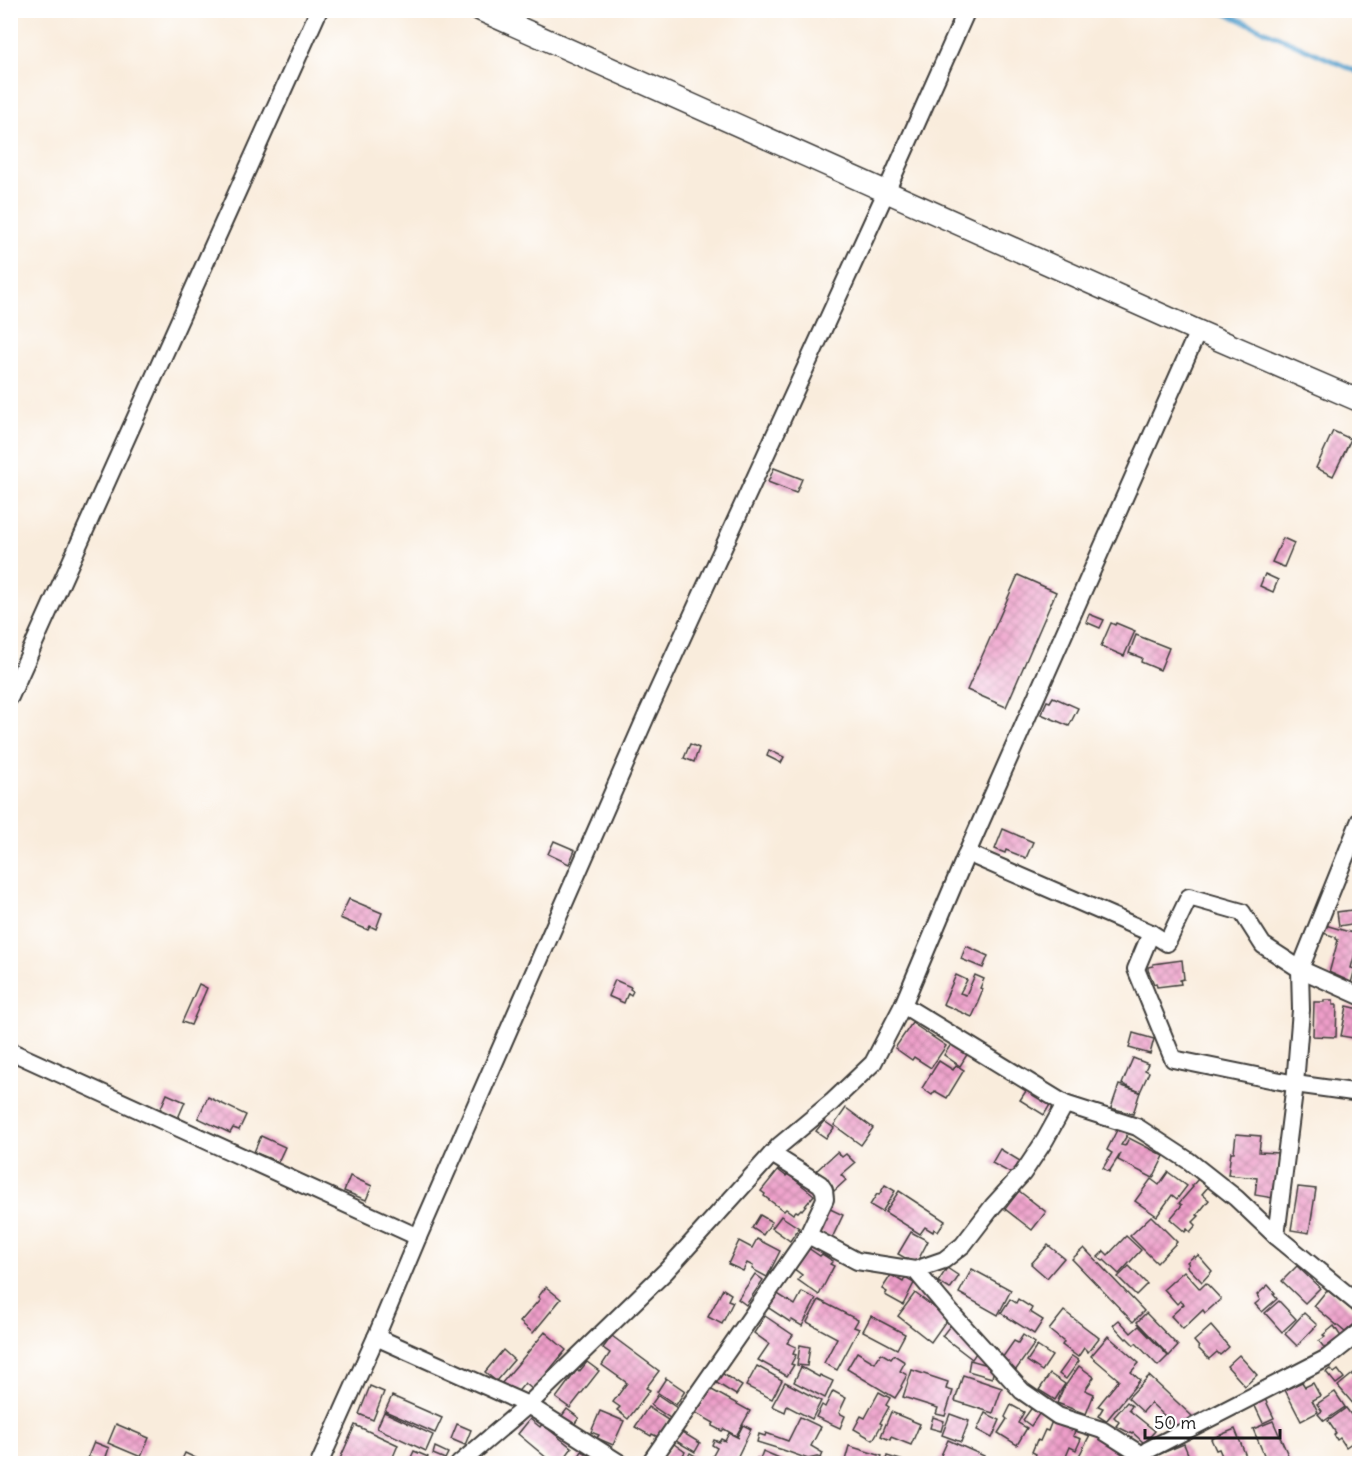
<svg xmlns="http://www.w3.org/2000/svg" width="1370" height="1474" font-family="Delius,sans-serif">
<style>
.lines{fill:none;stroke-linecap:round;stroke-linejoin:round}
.stream{stroke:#56a2ce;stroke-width:5}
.building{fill:url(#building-cross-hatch)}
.minor-casing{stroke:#3d3b39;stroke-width:20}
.tertiary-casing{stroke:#3d3b39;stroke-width:24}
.minor{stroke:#fff;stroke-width:16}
.tertiary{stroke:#fff;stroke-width:21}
</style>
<defs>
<pattern id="building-cross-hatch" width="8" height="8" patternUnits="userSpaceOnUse" patternTransform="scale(1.5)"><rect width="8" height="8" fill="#ee9ec9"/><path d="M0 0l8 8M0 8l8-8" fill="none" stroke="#c080a2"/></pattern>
</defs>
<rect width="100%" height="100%" fill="#fff"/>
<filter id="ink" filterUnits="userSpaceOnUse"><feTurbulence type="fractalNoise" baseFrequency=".0167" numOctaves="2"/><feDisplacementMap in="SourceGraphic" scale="12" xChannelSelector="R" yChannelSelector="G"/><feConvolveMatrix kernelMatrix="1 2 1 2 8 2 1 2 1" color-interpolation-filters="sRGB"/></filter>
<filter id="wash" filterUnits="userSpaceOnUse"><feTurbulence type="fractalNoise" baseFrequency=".008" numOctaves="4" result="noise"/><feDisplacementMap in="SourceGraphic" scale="24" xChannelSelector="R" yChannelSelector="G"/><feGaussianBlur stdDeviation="1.35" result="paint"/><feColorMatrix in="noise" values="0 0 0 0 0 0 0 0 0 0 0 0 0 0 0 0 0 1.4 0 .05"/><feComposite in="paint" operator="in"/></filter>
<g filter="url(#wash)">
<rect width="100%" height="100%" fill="#f9ecdc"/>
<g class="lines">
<path class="stream" d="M 1218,10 L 1360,73"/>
</g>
<g id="blocks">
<g class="building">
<path d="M 1333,431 L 1351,439 L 1333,476 L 1316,468 Z"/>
<path d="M 774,468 L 802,479 L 796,493 L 768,482 Z"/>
<path d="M 1283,538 L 1294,543 L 1284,567 L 1272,562 Z"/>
<path d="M 1265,574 L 1278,580 L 1273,592 L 1260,586 Z"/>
<path d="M 1018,575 L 1056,592 L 1006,707 L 967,690 Z"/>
<path d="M 1089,614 L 1104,620 L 1100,628 L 1086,622 Z"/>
<path d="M 1111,623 L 1115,625 L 1116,623 L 1135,631 L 1124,656 L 1101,646 Z"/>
<path d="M 1136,635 L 1169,648 L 1160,670 L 1141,662 L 1142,658 L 1129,653 Z"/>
<path d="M 1053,697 L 1078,708 L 1069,726 L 1041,714 L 1047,701 L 1050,702 Z"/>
<path d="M 690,744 L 699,748 L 694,762 L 684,758 Z"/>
<path d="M 769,750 L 784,757 L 781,763 L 767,756 Z"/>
<path d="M 1003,829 L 1033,842 L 1026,858 L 1006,850 L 1005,853 L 995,849 Z"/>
<path d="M 554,841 L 575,850 L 569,864 L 548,854 Z"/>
<path d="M 349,899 L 382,913 L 376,929 L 370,926 L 368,930 L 340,918 Z"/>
<path d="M 1360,909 L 1360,926 L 1352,927 L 1351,924 L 1339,926 L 1337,912 Z"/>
<path d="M 1325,925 L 1360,935 L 1351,968 L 1355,969 L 1350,987 L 1328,977 L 1338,940 L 1336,939 L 1336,937 L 1323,933 Z"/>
<path d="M 966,946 L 988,956 L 983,968 L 961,959 Z"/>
<path d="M 1182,960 L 1184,979 L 1180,980 L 1181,984 L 1157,987 L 1156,983 L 1154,984 L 1148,970 L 1148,967 L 1153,966 L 1153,964 Z"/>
<path d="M 956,975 L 967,980 L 960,993 L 966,995 L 975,975 L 984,979 L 980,988 L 983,989 L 978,1001 L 979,1002 L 972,1017 L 943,1004 Z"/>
<path d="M 615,980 L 631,987 L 630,989 L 633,991 L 631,995 L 628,993 L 624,1003 L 608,996 Z"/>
<path d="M 199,984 L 207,988 L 191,1025 L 182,1022 Z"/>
<path d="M 1324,1000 L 1333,1000 L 1333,1005 L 1337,1005 L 1336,1037 L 1313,1036 L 1314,1002 L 1324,1002 Z"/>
<path d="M 1347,1006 L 1360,1009 L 1360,1039 L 1341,1036 Z"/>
<path d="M 912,1023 L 946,1046 L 931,1068 L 914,1057 L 912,1060 L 895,1048 Z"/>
<path d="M 1133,1033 L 1154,1039 L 1150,1054 L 1129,1048 Z"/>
<path d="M 952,1043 L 968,1053 L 960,1066 L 944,1055 Z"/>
<path d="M 1133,1058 L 1148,1064 L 1145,1070 L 1149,1072 L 1140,1092 L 1122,1084 Z"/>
<path d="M 939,1061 L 953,1070 L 956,1065 L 964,1070 L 947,1098 L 935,1091 L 932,1095 L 922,1088 Z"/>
<path d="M 1119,1085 L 1140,1092 L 1133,1114 L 1111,1108 Z"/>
<path d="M 1028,1088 L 1051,1103 L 1044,1115 L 1020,1100 Z"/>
<path d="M 167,1094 L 185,1102 L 178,1118 L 160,1110 Z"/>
<path d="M 208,1097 L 246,1115 L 239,1130 L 233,1128 L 230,1133 L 198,1118 Z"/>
<path d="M 846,1108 L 873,1128 L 861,1145 L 834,1125 Z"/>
<path d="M 824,1121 L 834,1128 L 826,1138 L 816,1131 Z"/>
<path d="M 1118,1128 L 1128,1134 L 1121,1145 L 1125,1146 L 1129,1138 L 1164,1156 L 1153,1178 L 1118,1160 L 1121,1153 L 1109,1172 L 1103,1168 L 1112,1153 L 1107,1150 Z"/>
<path d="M 1236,1134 L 1261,1136 L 1259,1152 L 1279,1153 L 1273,1198 L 1255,1195 L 1257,1178 L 1228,1175 L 1231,1152 L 1234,1152 Z"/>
<path d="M 261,1136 L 285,1147 L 278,1162 L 254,1152 Z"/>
<path d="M 1000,1149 L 1020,1161 L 1012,1174 L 992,1163 Z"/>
<path d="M 837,1152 L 842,1157 L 846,1154 L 855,1163 L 841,1175 L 846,1180 L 834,1191 L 816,1171 Z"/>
<path d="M 778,1170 L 786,1176 L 788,1174 L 814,1195 L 802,1210 L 801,1209 L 798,1212 L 796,1211 L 793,1214 L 786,1209 L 784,1211 L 764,1196 L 765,1194 L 761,1191 Z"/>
<path d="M 1168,1172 L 1187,1186 L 1177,1199 L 1172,1195 L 1157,1216 L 1135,1201 L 1151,1179 L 1159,1185 Z"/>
<path d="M 350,1176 L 372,1186 L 366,1200 L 344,1191 Z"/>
<path d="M 1198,1179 L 1208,1187 L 1202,1194 L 1209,1200 L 1197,1215 L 1199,1216 L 1193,1222 L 1196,1225 L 1190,1232 L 1187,1229 L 1185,1232 L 1170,1219 L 1182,1205 L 1179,1203 L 1193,1187 L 1192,1186 Z"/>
<path d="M 885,1185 L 895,1191 L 882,1212 L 870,1205 L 877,1194 L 879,1195 Z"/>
<path d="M 1298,1187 L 1316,1189 L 1309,1233 L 1291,1230 Z"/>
<path d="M 899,1191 L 945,1221 L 938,1232 L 934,1229 L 933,1232 L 925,1227 L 920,1234 L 885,1212 Z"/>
<path d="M 1019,1191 L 1046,1212 L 1032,1230 L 1005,1209 Z"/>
<path d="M 828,1208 L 843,1215 L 832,1238 L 817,1231 Z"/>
<path d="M 760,1215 L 772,1222 L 763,1235 L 752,1228 Z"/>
<path d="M 781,1216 L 799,1228 L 790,1241 L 772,1228 Z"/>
<path d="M 1151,1216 L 1177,1242 L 1157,1263 L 1130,1236 Z"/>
<path d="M 911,1232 L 928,1241 L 916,1264 L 898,1254 Z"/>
<path d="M 1126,1236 L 1141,1250 L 1119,1274 L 1104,1260 L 1103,1261 L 1098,1257 L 1104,1251 L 1108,1255 Z"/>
<path d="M 757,1239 L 780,1251 L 767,1277 L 752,1269 L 753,1266 L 747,1263 L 743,1271 L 728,1264 L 739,1241 L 752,1248 Z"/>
<path d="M 1048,1245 L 1064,1258 L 1047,1278 L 1031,1264 Z"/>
<path d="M 808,1248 L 820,1256 L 822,1254 L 833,1261 L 830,1264 L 834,1266 L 819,1295 L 798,1280 L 802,1275 L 793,1268 Z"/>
<path d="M 1084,1248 L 1144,1311 L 1133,1322 L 1072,1259 Z"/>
<path d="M 1198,1255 L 1212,1271 L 1202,1282 L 1187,1266 L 1189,1264 L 1187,1262 L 1194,1256 L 1195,1258 Z"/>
<path d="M 1129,1266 L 1147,1284 L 1136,1295 L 1118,1277 Z"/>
<path d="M 1297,1266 L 1320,1288 L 1305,1303 L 1282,1281 Z"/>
<path d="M 947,1268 L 959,1276 L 950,1289 L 938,1282 Z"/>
<path d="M 972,1269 L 1011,1290 L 998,1315 L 959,1293 Z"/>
<path d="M 1184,1271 L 1200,1289 L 1206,1283 L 1221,1299 L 1205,1313 L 1203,1310 L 1183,1329 L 1171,1316 L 1184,1304 L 1180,1301 L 1177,1304 L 1164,1289 Z"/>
<path d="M 755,1274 L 763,1280 L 746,1305 L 738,1299 Z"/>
<path d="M 891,1275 L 903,1282 L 905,1278 L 914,1283 L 903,1305 L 885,1295 L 887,1292 L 882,1289 Z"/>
<path d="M 1268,1285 L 1275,1293 L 1273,1294 L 1277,1299 L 1262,1312 L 1255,1304 L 1260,1300 L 1257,1295 Z"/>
<path d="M 546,1287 L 561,1299 L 533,1333 L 520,1322 L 540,1299 L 538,1297 Z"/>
<path d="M 723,1289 L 731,1294 L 728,1300 L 733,1302 L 722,1324 L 708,1317 Z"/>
<path d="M 1327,1290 L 1360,1317 L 1360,1319 L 1345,1332 L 1314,1306 Z"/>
<path d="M 802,1292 L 816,1299 L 802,1326 L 792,1320 L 790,1322 L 764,1305 L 776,1293 L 795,1305 Z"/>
<path d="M 915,1293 L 948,1318 L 931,1342 L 898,1316 Z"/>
<path d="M 1010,1299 L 1016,1303 L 1018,1299 L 1032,1308 L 1030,1312 L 1043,1320 L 1034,1334 L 1001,1313 Z"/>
<path d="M 819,1300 L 858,1320 L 854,1327 L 859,1329 L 837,1370 L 824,1363 L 837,1338 L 807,1322 Z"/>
<path d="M 1279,1301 L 1296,1319 L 1282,1332 L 1265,1313 Z"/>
<path d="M 1064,1311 L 1099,1338 L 1088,1352 L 1084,1348 L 1078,1357 L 1062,1345 L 1064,1342 L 1049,1330 Z"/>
<path d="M 1146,1313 L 1178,1346 L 1169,1356 L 1137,1322 Z"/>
<path d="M 1304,1313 L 1317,1325 L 1297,1346 L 1285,1334 Z"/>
<path d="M 765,1316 L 793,1335 L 787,1343 L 796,1347 L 793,1354 L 796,1355 L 791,1364 L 794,1365 L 787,1376 L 758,1360 L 769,1344 L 754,1333 Z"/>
<path d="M 871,1316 L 905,1334 L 897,1349 L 863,1331 Z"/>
<path d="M 1119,1320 L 1131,1333 L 1139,1326 L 1168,1356 L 1158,1366 L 1136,1343 L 1134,1345 L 1127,1338 L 1126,1339 L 1113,1325 Z"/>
<path d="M 952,1323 L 981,1346 L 972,1359 L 942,1336 Z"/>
<path d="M 1211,1326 L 1229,1347 L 1220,1355 L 1217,1352 L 1209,1359 L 1198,1348 L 1199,1347 L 1194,1341 Z"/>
<path d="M 1334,1326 L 1342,1338 L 1326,1350 L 1319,1341 L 1325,1337 L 1323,1335 Z"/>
<path d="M 545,1332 L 566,1350 L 533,1390 L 525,1383 L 515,1395 L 501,1384 Z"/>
<path d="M 1023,1335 L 1035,1343 L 1015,1371 L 1000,1361 L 1014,1341 L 1018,1343 Z"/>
<path d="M 612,1336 L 659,1371 L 646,1388 L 650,1390 L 628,1419 L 617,1410 L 620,1407 L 613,1402 L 627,1383 L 602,1365 L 610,1353 L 603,1348 Z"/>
<path d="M 1108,1336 L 1139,1363 L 1131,1372 L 1140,1380 L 1106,1421 L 1098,1416 L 1103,1408 L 1098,1406 L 1119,1380 L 1091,1356 Z"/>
<path d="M 800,1345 L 810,1347 L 807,1366 L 797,1365 Z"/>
<path d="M 1037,1346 L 1052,1356 L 1042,1371 L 1027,1361 Z"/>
<path d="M 503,1350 L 514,1360 L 496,1381 L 485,1372 Z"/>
<path d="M 857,1352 L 875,1363 L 881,1353 L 891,1359 L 894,1355 L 905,1362 L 900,1371 L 907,1375 L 901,1386 L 902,1387 L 895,1398 L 847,1369 Z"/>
<path d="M 1239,1355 L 1257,1375 L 1245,1386 L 1227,1366 Z"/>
<path d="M 1072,1356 L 1079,1361 L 1066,1379 L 1059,1374 Z"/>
<path d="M 970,1360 L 988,1365 L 987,1367 L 994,1368 L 992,1378 L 968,1371 Z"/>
<path d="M 587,1362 L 599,1371 L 570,1408 L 556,1398 L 577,1370 L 579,1372 Z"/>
<path d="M 757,1366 L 782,1380 L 772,1399 L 746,1386 Z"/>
<path d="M 1079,1366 L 1094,1377 L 1085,1390 L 1094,1394 L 1086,1414 L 1057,1403 L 1063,1389 Z"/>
<path d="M 801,1367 L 819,1377 L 820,1375 L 833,1381 L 825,1398 L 794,1382 Z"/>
<path d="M 1330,1369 L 1334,1373 L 1338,1370 L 1344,1378 L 1336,1384 L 1326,1372 Z"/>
<path d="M 912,1370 L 948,1382 L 946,1389 L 953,1391 L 945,1416 L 936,1414 L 938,1408 L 903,1397 Z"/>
<path d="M 720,1372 L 742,1386 L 736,1395 L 715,1382 Z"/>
<path d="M 1355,1372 L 1360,1378 L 1360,1402 L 1355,1406 L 1338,1386 Z"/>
<path d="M 1050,1374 L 1065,1384 L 1055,1400 L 1039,1390 Z"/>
<path d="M 963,1375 L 1002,1388 L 993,1413 L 955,1401 Z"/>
<path d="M 1149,1376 L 1192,1416 L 1177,1431 L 1167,1422 L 1169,1420 L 1151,1403 L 1143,1412 L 1128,1398 Z"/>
<path d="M 666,1378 L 685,1391 L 676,1405 L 657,1392 Z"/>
<path d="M 785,1382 L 821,1401 L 812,1419 L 787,1406 L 785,1412 L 772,1406 Z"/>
<path d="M 1302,1382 L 1305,1387 L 1313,1383 L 1320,1396 L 1312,1400 L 1318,1412 L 1301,1421 L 1285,1390 Z"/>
<path d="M 370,1386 L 384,1392 L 373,1420 L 359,1414 Z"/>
<path d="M 710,1389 L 750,1411 L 736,1436 L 724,1429 L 722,1431 L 712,1426 L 714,1423 L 696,1413 Z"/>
<path d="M 833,1391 L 846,1398 L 839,1413 L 845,1416 L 840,1428 L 816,1417 L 822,1405 L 825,1407 Z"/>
<path d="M 879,1392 L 890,1398 L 886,1405 L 889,1407 L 880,1423 L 882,1424 L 873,1440 L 854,1429 L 861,1416 L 865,1418 Z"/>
<path d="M 1335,1392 L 1345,1407 L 1324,1421 L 1318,1414 L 1322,1411 L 1317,1404 Z"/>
<path d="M 658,1395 L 677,1408 L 670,1418 L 651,1405 Z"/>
<path d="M 392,1396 L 442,1418 L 435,1433 L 385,1411 Z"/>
<path d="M 1265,1399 L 1274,1418 L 1263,1423 L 1254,1404 Z"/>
<path d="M 1127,1402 L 1132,1406 L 1129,1410 L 1155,1431 L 1144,1443 L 1133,1433 L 1132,1434 L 1116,1426 L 1119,1422 L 1114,1417 Z"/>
<path d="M 1011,1405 L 1024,1412 L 1018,1423 L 1027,1428 L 1017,1445 L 998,1433 L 1007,1419 L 1005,1417 Z"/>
<path d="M 1033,1406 L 1041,1411 L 1031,1426 L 1023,1420 Z"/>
<path d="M 648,1407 L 668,1420 L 658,1437 L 652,1434 L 651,1436 L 635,1427 Z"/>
<path d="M 1346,1408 L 1360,1427 L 1360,1437 L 1346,1447 L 1340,1438 L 1337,1440 L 1334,1435 L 1336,1433 L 1328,1421 Z"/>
<path d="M 567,1409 L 579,1418 L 573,1426 L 561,1417 Z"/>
<path d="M 600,1411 L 624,1421 L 613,1445 L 597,1438 L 599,1435 L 591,1432 Z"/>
<path d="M 384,1412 L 433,1435 L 426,1451 L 377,1428 Z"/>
<path d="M 891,1412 L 920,1424 L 911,1445 L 891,1437 L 890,1440 L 881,1436 Z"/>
<path d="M 985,1413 L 1000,1420 L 992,1438 L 977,1430 Z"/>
<path d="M 950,1414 L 969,1421 L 961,1442 L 942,1435 Z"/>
<path d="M 1054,1416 L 1077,1426 L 1073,1436 L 1081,1439 L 1076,1450 L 1070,1447 L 1065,1459 L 1071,1461 L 1070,1464 L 1042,1464 L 1036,1461 L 1037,1458 L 1035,1457 L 1036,1454 L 1032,1452 L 1037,1440 L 1040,1441 L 1045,1430 L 1048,1431 Z"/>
<path d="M 800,1417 L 821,1427 L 811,1446 L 823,1453 L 821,1458 L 817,1457 L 808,1459 L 783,1450 L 757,1442 L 759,1434 L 765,1436 L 766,1433 L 788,1441 Z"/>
<path d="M 933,1417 L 944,1421 L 941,1431 L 930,1428 Z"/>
<path d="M 530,1419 L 540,1427 L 542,1424 L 572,1448 L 560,1464 L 554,1464 L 518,1434 Z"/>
<path d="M 1273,1421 L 1292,1464 L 1268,1464 L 1253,1429 Z"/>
<path d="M 116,1424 L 149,1438 L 141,1457 L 108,1443 Z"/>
<path d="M 457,1424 L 471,1430 L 465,1445 L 451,1439 Z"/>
<path d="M 355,1425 L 398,1445 L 390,1464 L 350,1464 L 340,1459 Z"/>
<path d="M 743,1425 L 751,1429 L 734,1464 L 716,1464 L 710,1461 L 717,1448 L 712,1445 L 714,1440 L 719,1442 L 721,1439 L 725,1441 L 729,1433 L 739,1438 L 737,1437 Z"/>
<path d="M 1235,1429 L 1246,1456 L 1235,1461 L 1236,1464 L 1215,1464 L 1215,1461 L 1223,1458 L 1219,1449 L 1216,1450 L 1211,1439 Z"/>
<path d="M 1092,1431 L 1129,1450 L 1121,1464 L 1094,1464 L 1079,1456 Z"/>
<path d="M 682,1432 L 700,1443 L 695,1452 L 676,1441 Z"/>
<path d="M 948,1440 L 984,1456 L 981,1464 L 959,1462 L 958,1464 L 937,1464 Z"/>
<path d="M 94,1442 L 109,1448 L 104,1463 L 88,1457 Z"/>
<path d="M 674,1444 L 685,1452 L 677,1464 L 665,1464 L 661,1461 Z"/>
<path d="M 1184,1444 L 1192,1464 L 1158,1464 L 1155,1456 Z"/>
<path d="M 849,1446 L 882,1456 L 879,1464 L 844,1464 Z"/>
<path d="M 435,1447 L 448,1453 L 445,1459 L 433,1454 Z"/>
<path d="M 414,1451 L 428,1457 L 425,1464 L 408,1464 Z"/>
<path d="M 582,1451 L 601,1464 L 574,1464 Z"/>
<path d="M 763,1451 L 784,1460 L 793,1464 L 755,1464 L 757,1458 L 760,1459 Z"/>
<path d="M 185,1453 L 208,1464 L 180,1464 Z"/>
<path d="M 690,1453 L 709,1464 L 684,1464 Z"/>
<path d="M 887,1456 L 904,1461 L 903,1464 L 885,1464 Z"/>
</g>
</g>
</g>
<g filter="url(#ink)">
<use href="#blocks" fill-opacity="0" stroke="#3d3b39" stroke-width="1.5"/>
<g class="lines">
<g class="minor-casing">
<g id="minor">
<path d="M 10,697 L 319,10"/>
<path d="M 967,853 L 1151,933 L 1167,943 L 1189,897 L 1242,912 L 1263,945 L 1300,969 L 1360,996"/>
<path d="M 1151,933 L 1136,969 L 1173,1059 L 1295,1084 L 1360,1093"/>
<path d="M 903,1005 L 1065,1104 L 1137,1127 L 1189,1161 L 1236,1198 L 1276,1236 L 1360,1305"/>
<path d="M 10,1051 L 418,1237"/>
<path d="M 772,1154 L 820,1184 L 824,1190 L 825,1199 L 808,1235"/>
<path d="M 1276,1236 L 1295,1084 L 1301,1010 L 1300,969 L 1360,820"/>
<path d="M 915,1270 L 953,1315 L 1022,1391 L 1058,1416 L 1102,1430 L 1143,1456"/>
<path d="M 376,1337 L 528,1405 L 621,1464"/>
<path d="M 1137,1463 L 1148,1450 L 1327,1358 L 1360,1332"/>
<path d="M 319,1464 L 376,1337 L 418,1237 L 648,712 L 886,192 L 967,10"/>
<path d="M 459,1464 L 528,1405 L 666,1271 L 779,1146 L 832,1102 L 873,1063 L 903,1005 L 967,853 L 1198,331"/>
<path d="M 649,1464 L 808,1235 L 857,1261 L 915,1270 L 944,1260 L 963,1245 L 993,1206 L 1023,1173 L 1045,1140 L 1065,1104"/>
</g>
</g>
<g class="tertiary-casing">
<path id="tertiary" d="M 480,10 L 1198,331 L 1360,401"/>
</g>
<use href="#minor" class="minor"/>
<use href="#tertiary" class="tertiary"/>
</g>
</g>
<rect width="1370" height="1474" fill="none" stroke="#fff" stroke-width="36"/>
<path d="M1145 1429v9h135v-9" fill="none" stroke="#1c1c1c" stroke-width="3"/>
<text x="1154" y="1429" font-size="18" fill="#1c1c1c" stroke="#ffffff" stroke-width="4.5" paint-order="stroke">50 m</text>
</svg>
